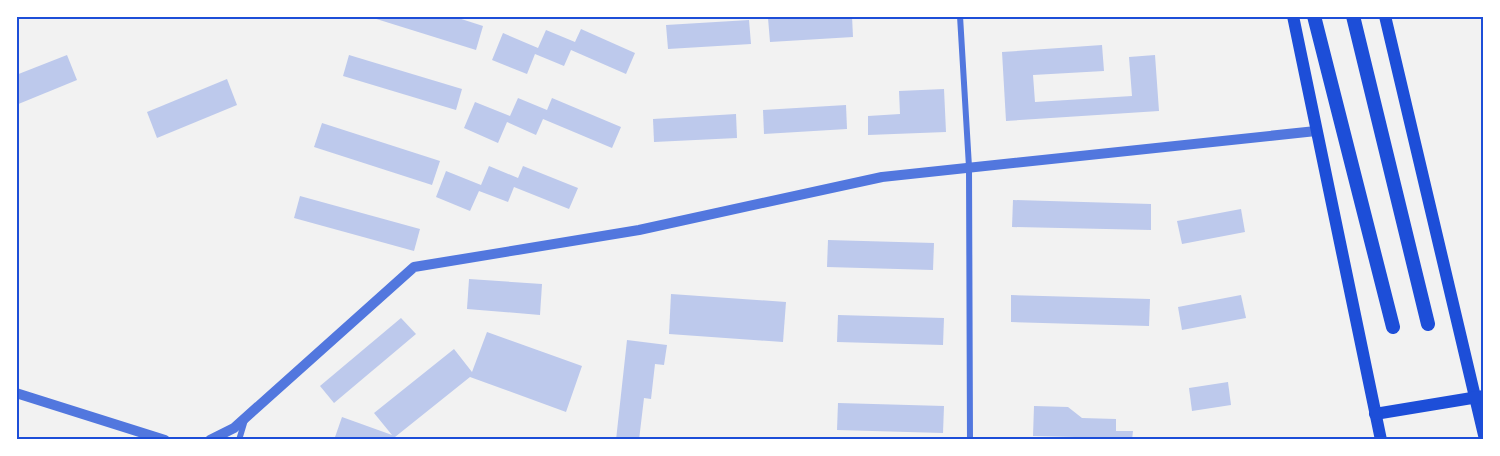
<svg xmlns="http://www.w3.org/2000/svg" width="1500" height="456" font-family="'Alegreya Sans',sans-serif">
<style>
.building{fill:#bdc9ec}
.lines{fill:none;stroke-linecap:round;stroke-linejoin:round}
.minor{stroke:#5277de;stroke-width:6}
.tertiary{stroke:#5277de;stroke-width:10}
.secondary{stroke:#1d4ed8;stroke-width:12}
.primary{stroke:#1d4ed8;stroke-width:14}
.neatline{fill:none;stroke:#1d4ed8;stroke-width:2}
</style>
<rect width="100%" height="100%" fill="#f2f2f2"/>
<g class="building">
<path d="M 452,16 L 483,26 L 476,50 L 370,17 Z"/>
<path d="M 801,16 L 852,16 L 853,37 L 770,42 L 768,18 Z"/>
<path d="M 749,20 L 751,44 L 668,49 L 666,25 Z"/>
<path d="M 581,29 L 635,53 L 626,74 L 571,50 L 564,66 L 535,54 L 527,74 L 492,60 L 503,33 L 538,48 L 546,30 L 575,42 Z"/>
<path d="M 1102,45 L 1104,71 L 1033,75 L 1035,102 L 1132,96 L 1129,57 L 1155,55 L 1159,111 L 1006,121 L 1002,52 Z"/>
<path d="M 67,55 L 77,80 L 16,105 L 16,75 Z"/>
<path d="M 349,55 L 462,89 L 456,110 L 343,76 Z"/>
<path d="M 227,79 L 237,105 L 157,138 L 147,112 Z"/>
<path d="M 944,89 L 946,132 L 868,135 L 868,116 L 900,114 L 899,91 Z"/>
<path d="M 518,98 L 547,110 L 552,98 L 621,127 L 612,148 L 543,119 L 536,135 L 507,122 L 498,143 L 464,128 L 475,102 L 510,116 Z"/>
<path d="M 846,105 L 847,129 L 764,134 L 763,110 Z"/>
<path d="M 736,114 L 737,138 L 654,142 L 653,119 Z"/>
<path d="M 322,123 L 440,161 L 432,185 L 314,147 Z"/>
<path d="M 489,166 L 518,178 L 523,166 L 578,188 L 569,209 L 514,187 L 508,202 L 479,191 L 470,211 L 436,197 L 446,171 L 481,185 Z"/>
<path d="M 300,196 L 420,229 L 414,251 L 294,218 Z"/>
<path d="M 1013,200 L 1151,204 L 1151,230 L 1012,227 Z"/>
<path d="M 1241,209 L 1245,232 L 1182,244 L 1177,221 Z"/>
<path d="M 828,240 L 934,243 L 933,270 L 827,267 Z"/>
<path d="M 469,279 L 542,284 L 540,315 L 467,309 Z"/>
<path d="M 671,294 L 786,302 L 783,342 L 669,334 Z"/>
<path d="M 1011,295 L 1150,299 L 1149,326 L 1011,322 Z"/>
<path d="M 1241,295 L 1246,318 L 1182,330 L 1178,307 Z"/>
<path d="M 838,315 L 944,318 L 943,345 L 837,342 Z"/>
<path d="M 401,318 L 416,334 L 334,403 L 320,386 Z"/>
<path d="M 487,332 L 582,366 L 566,412 L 470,377 L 395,437 L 402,440 L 334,440 L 342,417 L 392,435 L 374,413 L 454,349 L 472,372 Z"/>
<path d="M 627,340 L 667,345 L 664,365 L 655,364 L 651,399 L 644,398 L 639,440 L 616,440 Z"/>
<path d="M 1228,382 L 1231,405 L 1192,411 L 1189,388 Z"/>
<path d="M 838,403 L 944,406 L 943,433 L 837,430 Z"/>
<path d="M 1034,406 L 1068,407 L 1082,418 L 1116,419 L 1116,431 L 1133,431 L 1132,440 L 1075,440 L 1075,437 L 1033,436 Z"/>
</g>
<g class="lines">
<g class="minor">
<path d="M 960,16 L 969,167 L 970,440"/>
<path d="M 239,440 L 245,420"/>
</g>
<g class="tertiary">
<path d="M 16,393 L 165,440"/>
<path d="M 210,440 L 234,428 L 414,267 L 639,230 L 882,177 L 1316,131"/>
</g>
<g class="secondary">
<path d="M 1293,16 L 1381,440"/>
<path d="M 1385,16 L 1484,435"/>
<path d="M 1375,414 L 1484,396"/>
</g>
<g class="primary">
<path d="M 1314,16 L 1393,327"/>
<path d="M 1353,16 L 1428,324"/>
</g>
</g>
<rect width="1500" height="456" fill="none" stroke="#ffffff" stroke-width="36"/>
<rect x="18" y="18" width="1464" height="420" class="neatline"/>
</svg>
